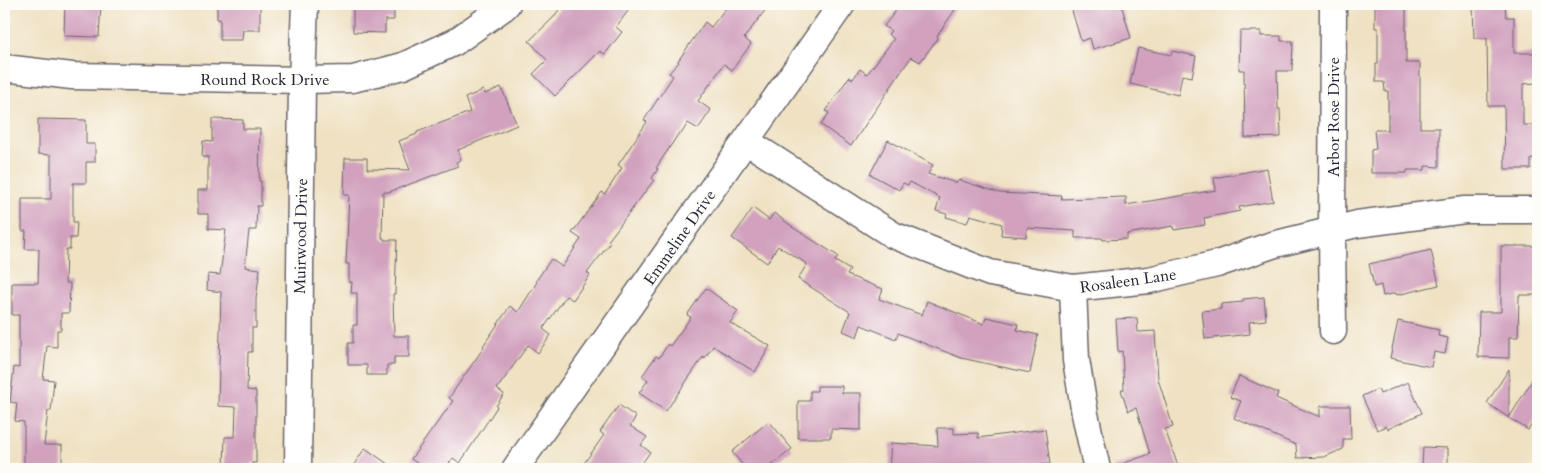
<svg xmlns="http://www.w3.org/2000/svg" width="1542" height="473" font-family="Cardo,serif">
<style>
.building{fill:#d1a1be}
.lines{fill:none;stroke-linecap:round;stroke-linejoin:round}
.minor-casing{stroke:#6a656a;stroke-width:29}
.minor{stroke:#fff;stroke-width:26}
.labels{text-anchor:middle;stroke-width:5;stroke-linejoin:round;paint-order:stroke}
.street-label{font-size:16px;fill:#22223b;stroke:#fdfcf7}
</style>
<rect width="100%" height="100%" fill="#fdfcf7"/>
<filter id="ink" filterUnits="userSpaceOnUse"><feTurbulence type="fractalNoise" baseFrequency=".02" numOctaves="2"/><feDisplacementMap in="SourceGraphic" scale="10" xChannelSelector="R" yChannelSelector="G"/><feConvolveMatrix kernelMatrix="1 2 1 2 8 2 1 2 1" color-interpolation-filters="sRGB"/></filter>
<filter id="wash" filterUnits="userSpaceOnUse"><feTurbulence type="fractalNoise" baseFrequency=".0096" numOctaves="4" result="noise"/><feDisplacementMap in="SourceGraphic" scale="20" xChannelSelector="R" yChannelSelector="G"/><feGaussianBlur stdDeviation="1.12" result="paint"/><feColorMatrix in="noise" values="0 0 0 0 0 0 0 0 0 0 0 0 0 0 0 0 0 1.4 0 .05"/><feComposite in="paint" operator="in"/></filter>
<g filter="url(#wash)">
<rect width="100%" height="100%" fill="#efe1c2"/>
<g id="blocks">
<g class="building">
<path d="M 65,4 L 101,4 L 99,37 L 64,36 Z"/>
<path d="M 217,4 L 259,4 L 259,7 L 260,7 L 260,30 L 243,30 L 242,40 L 220,40 L 220,19 L 217,19 Z"/>
<path d="M 353,4 L 394,4 L 394,20 L 385,20 L 385,33 L 353,32 Z"/>
<path d="M 563,4 L 618,4 L 628,11 L 616,27 L 622,32 L 605,54 L 600,51 L 555,96 L 533,74 L 547,60 L 529,41 L 553,18 Z"/>
<path d="M 729,4 L 770,4 L 744,38 L 751,44 L 732,70 L 724,64 L 698,101 L 711,110 L 698,129 L 688,123 L 681,134 L 679,133 L 656,168 L 658,169 L 652,178 L 654,180 L 608,241 L 610,243 L 587,273 L 590,275 L 573,300 L 566,296 L 543,329 L 551,335 L 538,353 L 528,345 L 502,382 L 497,389 L 504,394 L 496,406 L 497,407 L 460,463 L 453,458 L 445,469 L 426,469 L 411,459 L 453,401 L 449,398 L 484,347 L 483,346 L 510,306 L 518,312 L 537,282 L 536,281 L 551,259 L 562,267 L 581,239 L 572,233 L 602,192 L 605,194 L 622,168 L 618,165 L 647,122 L 644,120 L 673,76 L 669,73 L 679,62 L 678,61 L 705,22 L 711,27 Z"/>
<path d="M 901,4 L 959,4 L 937,36 L 938,38 L 920,62 L 911,57 L 851,146 L 821,125 L 829,113 L 826,111 L 849,77 L 853,79 L 860,69 L 867,74 L 894,39 L 888,34 L 891,31 L 884,26 Z"/>
<path d="M 1070,4 L 1121,4 L 1131,38 L 1093,49 L 1090,38 L 1081,41 Z"/>
<path d="M 1375,4 L 1395,4 L 1395,8 L 1406,8 L 1406,63 L 1420,63 L 1420,128 L 1439,128 L 1439,167 L 1425,166 L 1425,170 L 1407,170 L 1407,173 L 1371,173 L 1371,150 L 1376,149 L 1374,130 L 1388,130 L 1388,91 L 1385,91 L 1384,82 L 1376,82 L 1376,64 L 1378,64 L 1378,28 L 1375,28 Z"/>
<path d="M 1473,4 L 1505,4 L 1506,17 L 1514,17 L 1514,53 L 1536,53 L 1537,83 L 1523,84 L 1523,125 L 1538,125 L 1538,159 L 1531,159 L 1531,169 L 1505,169 L 1504,106 L 1488,106 L 1487,38 L 1474,38 Z"/>
<path d="M 1240,31 L 1261,31 L 1261,36 L 1281,36 L 1281,41 L 1293,41 L 1292,71 L 1277,71 L 1278,109 L 1280,109 L 1281,137 L 1245,138 L 1244,70 L 1239,70 Z"/>
<path d="M 1138,48 L 1171,55 L 1172,51 L 1196,56 L 1192,77 L 1182,75 L 1178,95 L 1130,84 Z"/>
<path d="M 501,87 L 517,125 L 458,150 L 461,160 L 456,162 L 458,166 L 389,192 L 383,192 L 382,238 L 384,238 L 384,240 L 397,240 L 395,294 L 393,294 L 394,336 L 409,336 L 409,357 L 394,357 L 394,365 L 387,365 L 387,375 L 367,375 L 367,365 L 348,365 L 348,343 L 353,343 L 353,325 L 357,325 L 357,293 L 351,293 L 352,282 L 349,282 L 349,264 L 346,264 L 349,195 L 344,195 L 345,158 L 367,158 L 367,169 L 410,170 L 399,141 L 417,134 L 417,132 L 470,112 L 465,98 L 483,90 L 485,94 Z"/>
<path d="M 38,119 L 86,120 L 86,144 L 95,144 L 95,162 L 86,162 L 86,183 L 73,183 L 73,222 L 77,222 L 76,238 L 70,238 L 70,249 L 66,249 L 65,283 L 70,283 L 69,313 L 61,313 L 61,330 L 57,330 L 57,347 L 47,346 L 43,379 L 54,380 L 51,411 L 48,411 L 44,445 L 62,445 L 62,469 L 24,469 L 24,422 L 15,421 L 17,403 L 10,402 L 14,367 L 19,368 L 19,315 L 12,315 L 12,283 L 38,283 L 39,249 L 25,249 L 26,231 L 22,231 L 22,199 L 51,199 L 51,155 L 38,154 Z"/>
<path d="M 212,119 L 243,120 L 243,129 L 260,129 L 259,181 L 261,181 L 261,206 L 257,206 L 256,230 L 249,230 L 245,267 L 260,269 L 256,299 L 256,328 L 252,328 L 252,352 L 248,352 L 247,390 L 256,391 L 256,463 L 252,463 L 252,469 L 224,469 L 225,437 L 235,437 L 236,407 L 218,406 L 221,292 L 207,290 L 208,274 L 220,275 L 226,230 L 208,229 L 208,214 L 198,214 L 198,190 L 208,190 L 208,157 L 202,157 L 203,141 L 212,142 Z"/>
<path d="M 888,140 L 933,165 L 928,174 L 956,183 L 959,180 L 1000,193 L 1062,196 L 1061,199 L 1126,197 L 1126,205 L 1216,190 L 1214,178 L 1267,168 L 1273,201 L 1239,207 L 1240,211 L 1204,218 L 1205,225 L 1174,230 L 1173,226 L 1127,234 L 1127,239 L 1103,240 L 1102,238 L 1075,238 L 1075,231 L 1027,228 L 1026,237 L 1001,235 L 1002,224 L 970,215 L 967,223 L 946,217 L 947,214 L 936,211 L 940,198 L 910,182 L 908,185 L 903,183 L 899,190 L 870,174 Z"/>
<path d="M 753,208 L 769,220 L 774,213 L 793,227 L 792,227 L 838,256 L 835,261 L 850,270 L 847,275 L 883,289 L 879,299 L 922,315 L 927,301 L 984,324 L 986,317 L 1018,324 L 1017,330 L 1038,335 L 1030,373 L 961,358 L 898,333 L 896,339 L 861,325 L 857,337 L 843,331 L 850,312 L 798,279 L 807,264 L 778,246 L 767,263 L 732,238 Z"/>
<path d="M 1501,246 L 1538,246 L 1538,295 L 1519,295 L 1518,337 L 1509,337 L 1509,358 L 1478,357 L 1479,312 L 1501,312 Z"/>
<path d="M 1431,250 L 1439,285 L 1397,295 L 1396,293 L 1383,296 L 1381,285 L 1374,287 L 1369,264 Z"/>
<path d="M 706,288 L 738,311 L 730,323 L 770,346 L 755,372 L 713,346 L 704,359 L 703,357 L 666,411 L 639,393 L 648,380 L 642,376 L 656,356 L 659,358 L 668,344 L 670,346 L 691,317 L 687,315 Z"/>
<path d="M 1264,297 L 1266,320 L 1249,322 L 1250,334 L 1205,339 L 1202,311 L 1221,309 L 1221,304 L 1243,302 L 1243,299 Z"/>
<path d="M 1137,318 L 1138,332 L 1155,331 L 1158,379 L 1173,427 L 1165,429 L 1179,469 L 1113,469 L 1113,467 L 1150,454 L 1136,408 L 1128,411 L 1121,390 L 1124,389 L 1122,351 L 1118,352 L 1116,319 Z"/>
<path d="M 1398,321 L 1439,330 L 1438,336 L 1448,338 L 1445,354 L 1434,352 L 1431,367 L 1390,358 Z"/>
<path d="M 1509,369 L 1509,418 L 1487,403 Z"/>
<path d="M 1538,371 L 1538,415 L 1528,430 L 1509,418 Z"/>
<path d="M 1239,376 L 1278,393 L 1276,398 L 1320,417 L 1320,406 L 1350,406 L 1351,439 L 1343,439 L 1343,449 L 1324,457 L 1297,458 L 1296,445 L 1234,418 L 1241,401 L 1230,397 Z"/>
<path d="M 1408,382 L 1422,413 L 1388,429 L 1386,426 L 1377,430 L 1362,396 L 1378,389 L 1380,394 Z"/>
<path d="M 817,386 L 842,386 L 842,393 L 861,393 L 861,430 L 831,429 L 831,438 L 798,438 L 798,401 L 810,401 L 810,391 L 817,391 Z"/>
<path d="M 619,405 L 636,417 L 630,426 L 647,437 L 641,445 L 650,452 L 638,469 L 580,469 L 604,435 L 600,432 Z"/>
<path d="M 769,421 L 792,449 L 767,469 L 746,469 L 732,452 Z"/>
<path d="M 937,428 L 954,428 L 954,434 L 978,433 L 978,438 L 1045,429 L 1050,464 L 1024,467 L 1024,469 L 889,469 L 891,443 L 938,446 Z"/>
<path d="M 1423,447 L 1448,448 L 1448,469 L 1422,469 Z"/>
<path d="M 365,448 L 395,469 L 351,469 Z"/>
</g>
</g>
</g>
<g filter="url(#ink)">
<use href="#blocks" fill-opacity="0" stroke="#6a656a" stroke-width="1"/>
<g class="lines">
<g class="minor-casing">
<g id="minor">
<path d="M 1333,4 L 1332,230 L 1333,331"/>
<path d="M 4,68 L 72,76 L 302,80 L 353,79 L 403,66 L 455,42 L 503,8 L 507,4"/>
<path d="M 746,141 L 893,235 L 990,273 L 1073,288 L 1149,280 L 1217,264 L 1272,245 L 1357,224 L 1465,210 L 1538,210"/>
<path d="M 1073,288 L 1076,360 L 1085,414 L 1097,469"/>
<path d="M 298,469 L 302,80 L 305,4"/>
<path d="M 515,469 L 842,4"/>
</g>
</g>
<use href="#minor" class="minor"/>
</g>
</g>
<g class="labels">
<g class="street-label">
<text x="265" y="85">Round Rock Drive</text>
<text transform="translate(1333 117) rotate(-90)" y="6">Arbor Rose Drive</text>
<text transform="translate(300 236) rotate(-89)" y="6">Muirwood Drive</text>
<text transform="translate(679 237) rotate(-55)" y="6">Emmeline Drive</text>
<text transform="translate(1128 280) rotate(-8)" y="6">Rosaleen Lane</text>
</g>
</g>
<rect width="1542" height="473" fill="none" stroke="#fdfcf7" stroke-width="20"/>
</svg>
